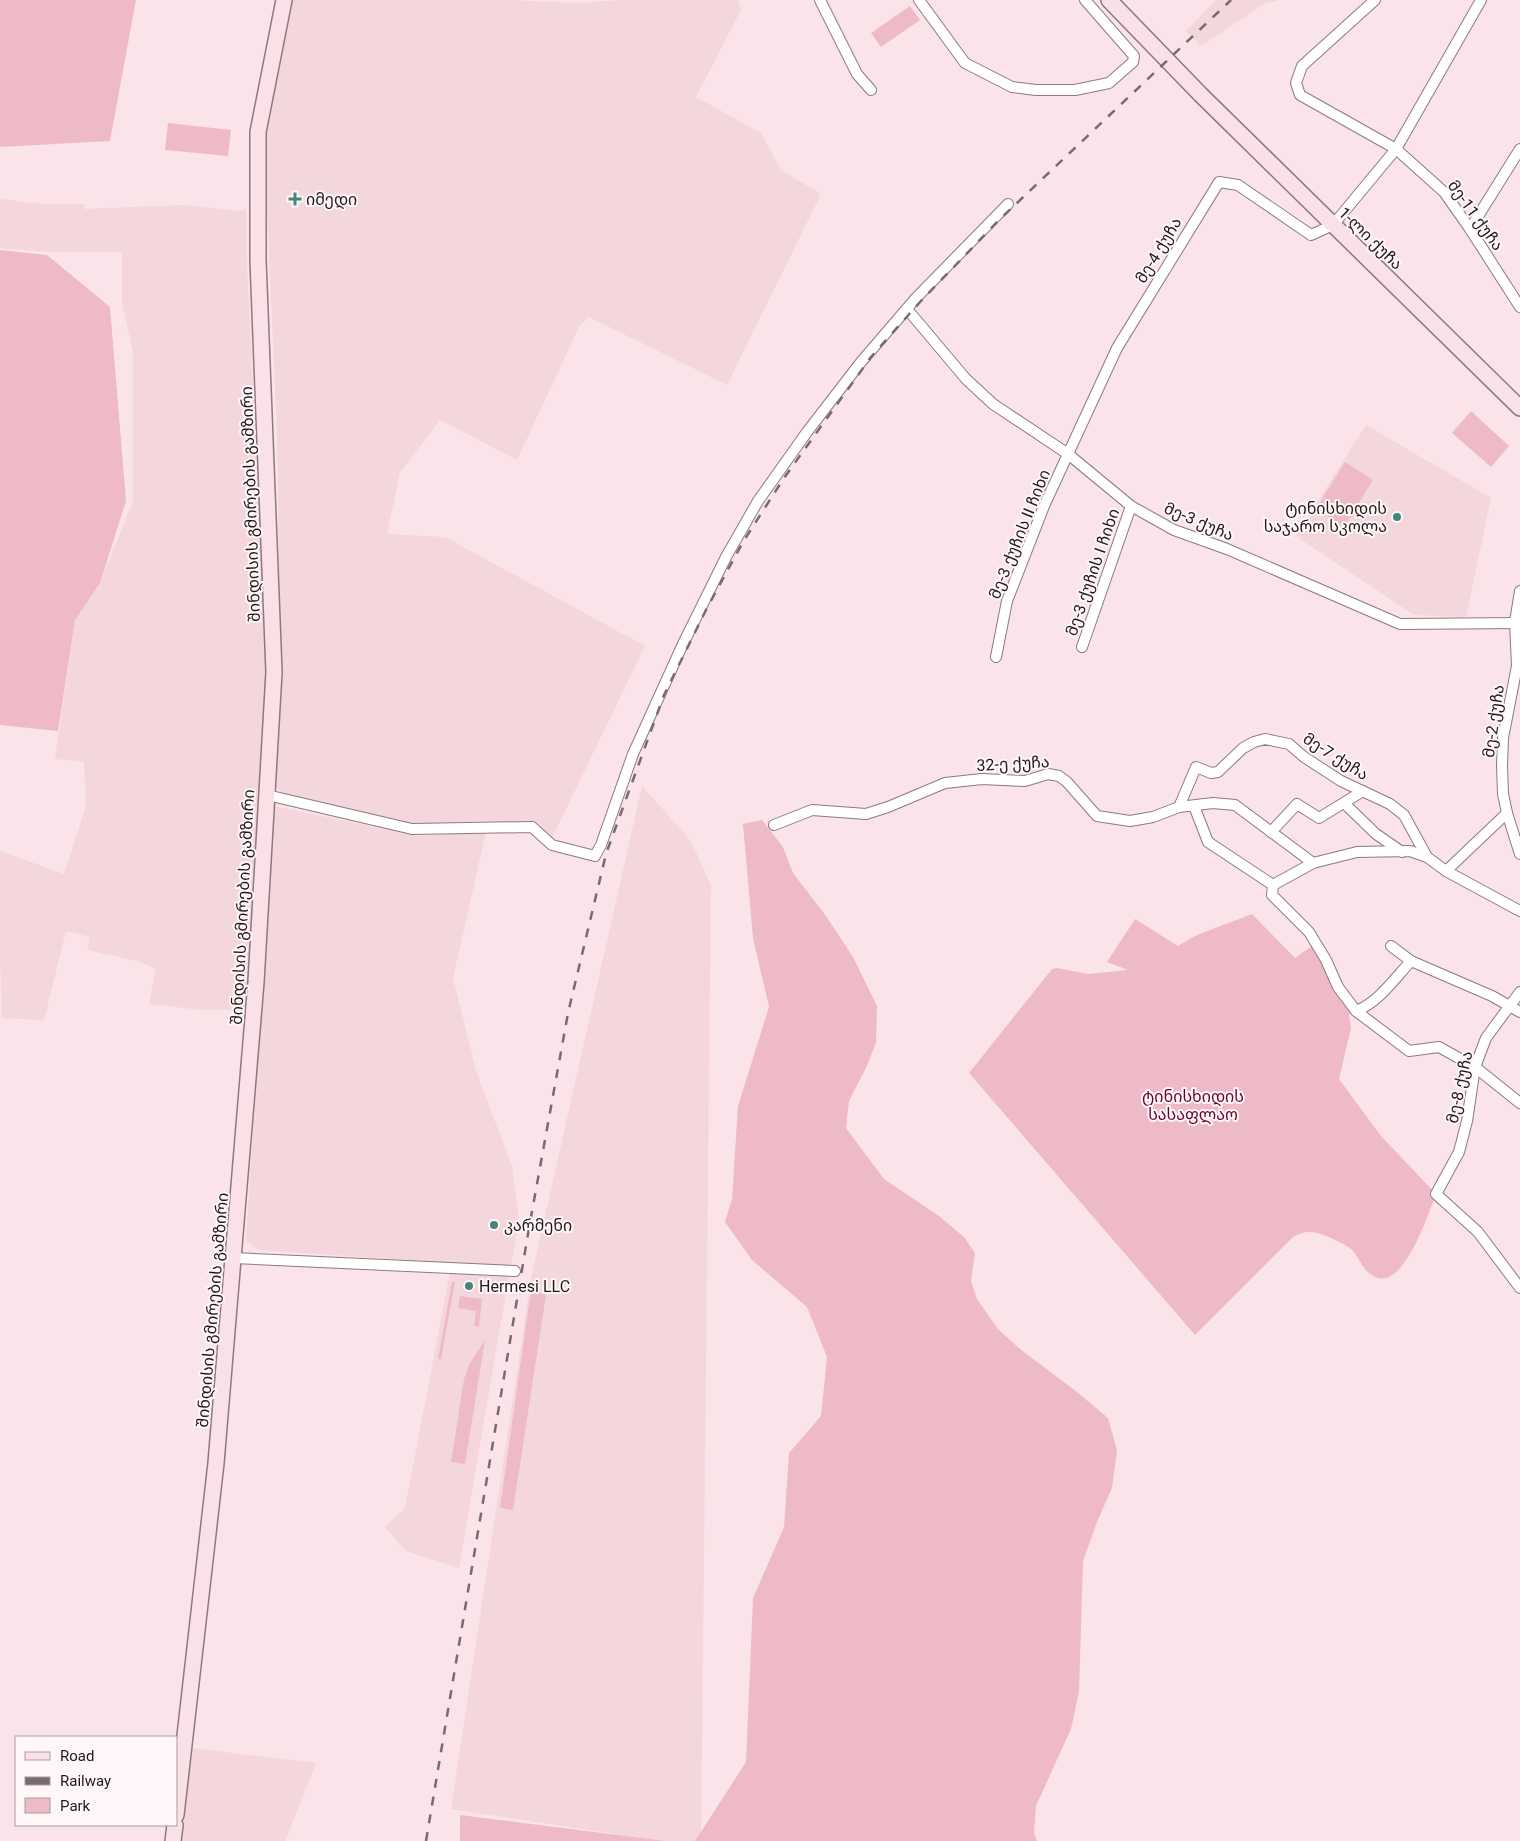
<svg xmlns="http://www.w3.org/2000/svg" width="1520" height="1841" font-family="Roboto,'Noto Sans Georgian',sans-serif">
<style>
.built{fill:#f4d6dd}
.green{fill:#efbac7}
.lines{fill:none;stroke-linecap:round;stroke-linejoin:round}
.street-casing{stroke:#8d797e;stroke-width:12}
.secondary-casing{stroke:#8d797e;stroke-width:18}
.street{stroke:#fff;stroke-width:10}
.secondary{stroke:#fae1e8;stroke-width:15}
.rail{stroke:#786a6d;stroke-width:2.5;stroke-dasharray:9 9;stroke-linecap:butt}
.poi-dot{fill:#43877c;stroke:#fff6f8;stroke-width:2}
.labels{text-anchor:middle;stroke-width:4;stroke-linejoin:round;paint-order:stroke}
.poi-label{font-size:16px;fill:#20181a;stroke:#fff6f8;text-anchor:start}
.street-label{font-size:16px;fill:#20181a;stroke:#fff6f8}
.park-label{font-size:16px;fill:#680030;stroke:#fff6f8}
</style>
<rect width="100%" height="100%" fill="#fbe4e9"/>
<g class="built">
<path d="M 292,0 L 512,0 L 577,3 L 622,0 L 738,0 L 740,8 L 742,8 L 696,97 L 761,133 L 781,170 L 821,194 L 727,385 L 589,317 L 580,325 L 517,460 L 440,420 L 400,472 L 387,534 L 445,537 L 645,646 L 552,838 L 533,823 L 479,821 L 414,825 L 289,796 L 276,788 L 281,689 L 277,432 L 264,140 Z"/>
<path d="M 1216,0 L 1279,0 L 1264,4 L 1201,46 L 1186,31 Z"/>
<path d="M 0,199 L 43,204 L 84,204 L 84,209 L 184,205 L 239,211 L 246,209 L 247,263 L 267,675 L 247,1009 L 201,1010 L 149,1004 L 156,969 L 138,961 L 87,950 L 90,937 L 66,931 L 44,1020 L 2,1018 L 0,956 L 0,851 L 64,874 L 86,806 L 84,762 L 55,759 L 75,620 L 100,583 L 133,501 L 133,352 L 122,302 L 122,252 L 51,252 L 0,248 Z"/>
<path d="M 1366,425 L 1491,498 L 1466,617 L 1414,615 L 1296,536 Z"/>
<path d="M 642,786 L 691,841 L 711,886 L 701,1841 L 659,1841 L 451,1809 L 531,1278 Z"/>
<path d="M 273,806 L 419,836 L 486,832 L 453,978 L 476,1071 L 512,1166 L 519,1220 L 511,1267 L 259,1250 L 246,1241 Z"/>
<path d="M 450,1272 L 509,1275 L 459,1568 L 406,1551 L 385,1527 L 405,1508 Z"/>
<path d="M 191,1748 L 316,1763 L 285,1841 L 181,1841 Z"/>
</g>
<g class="green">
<path d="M 0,0 L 136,0 L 110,141 L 0,147 Z"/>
<path d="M 910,6 L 920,20 L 881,47 L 871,33 Z"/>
<path d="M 168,123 L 231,130 L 228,156 L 165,150 Z"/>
<path d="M 0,250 L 47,255 L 110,307 L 126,501 L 100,583 L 75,620 L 58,731 L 0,725 Z"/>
<path d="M 1471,411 L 1509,446 L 1491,467 L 1452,433 Z"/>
<path d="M 1345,462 L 1373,480 L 1344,527 L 1316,509 Z"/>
<path d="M 762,820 L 783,847 L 793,873 L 826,916 L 853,957 L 877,1006 L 876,1043 L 866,1068 L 849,1101 L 846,1128 L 884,1179 L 939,1216 L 964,1237 L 975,1253 L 971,1281 L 977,1299 L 998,1329 L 1020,1349 L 1077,1392 L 1108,1418 L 1117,1450 L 1112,1488 L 1097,1522 L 1083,1561 L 1079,1692 L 1071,1729 L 1036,1806 L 1034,1833 L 1037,1841 L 695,1841 L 746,1762 L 753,1598 L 784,1527 L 789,1453 L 821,1416 L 827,1357 L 807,1307 L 752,1260 L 725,1222 L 732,1199 L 738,1106 L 769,1007 L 753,938 L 743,824 Z"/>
<path d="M 1252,914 L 1295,958 L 1316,943 L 1356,1011 L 1349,1014 L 1351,1028 L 1339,1079 L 1381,1136 L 1436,1194 C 1428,1214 1401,1301 1369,1273 C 1362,1267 1359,1258 1353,1251 C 1346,1244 1335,1240 1326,1236 C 1314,1231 1305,1230 1293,1237 L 1195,1335 L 969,1073 L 1052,969 L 1057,968 L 1088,974 L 1128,970 L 1107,962 L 1135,919 L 1178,946 L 1197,935 Z"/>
<path d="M 452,1282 L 455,1282 L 441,1359 L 438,1359 Z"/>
<path d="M 531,1290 L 546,1295 L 513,1510 L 500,1508 Z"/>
<path d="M 460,1296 L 482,1299 L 479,1327 L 474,1326 L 476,1311 L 458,1308 Z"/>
<path d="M 485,1340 L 465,1464 L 451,1462 L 464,1379 L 470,1363 Z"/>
<path d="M 460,1815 L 665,1841 L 460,1841 Z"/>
</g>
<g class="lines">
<g class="street-casing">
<g id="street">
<path d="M 820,0 L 857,74 L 871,90"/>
<path d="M 919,0 L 965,63 L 1012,87 L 1036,90 L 1075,90 L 1109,83 L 1133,62 L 1134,56 L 1085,0"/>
<path d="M 1375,0 L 1302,66 L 1296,83 L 1300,95 L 1396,149 L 1444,192 L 1470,229 L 1520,307"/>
<path d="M 1470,229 L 1520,149"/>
<path d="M 907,309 L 966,379 L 993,404 L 1068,454 L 1131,506 L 1174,530 L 1227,549 L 1400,624 L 1520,623"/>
<path d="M 1520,591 L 1515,622 L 1517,666 L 1503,738 L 1502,766 L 1503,794 L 1507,813 L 1520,854"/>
<path d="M 1082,647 L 1131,506"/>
<path d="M 996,657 L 1007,601 L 1044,506 L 1117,348 L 1219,182 L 1238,185 L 1311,235 L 1333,225 L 1396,149 L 1481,0"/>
<path d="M 267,795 L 412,829 L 532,827 L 552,845 L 595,856 L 601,845 L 633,754 L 682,646 L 726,557 L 758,501 L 807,432 L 861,362 L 916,298 L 1008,204"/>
<path d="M 1345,804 L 1376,834 L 1402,852"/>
<path d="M 1194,806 L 1208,842 L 1273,885 L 1272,895 L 1309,932 L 1326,960 L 1338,987 L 1356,1011 L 1409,1051 L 1439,1047 L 1475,1067 L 1520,1103"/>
<path d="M 1179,807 L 1196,767 L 1211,773 L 1218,772 L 1243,748 L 1254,742 L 1265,739 L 1289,744 L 1304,757 L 1341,781 L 1390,804 L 1404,815 L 1427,857"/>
<path d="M 774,825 L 812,810 L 866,814 L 888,807 L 945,783 L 982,779 L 1025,781 L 1048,774 L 1059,776 L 1067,782 L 1097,816 L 1130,821 L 1153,817 L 1179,807 L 1213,803 L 1235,805 L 1313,863"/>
<path d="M 1271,832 L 1297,804 L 1319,818 L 1363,791"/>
<path d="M 1446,871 L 1507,813"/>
<path d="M 1273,885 L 1313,863 L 1357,852 L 1410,851 L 1427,857 L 1446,871 L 1520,911"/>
<path d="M 1391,946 L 1411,961 L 1492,996 L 1520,1012"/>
<path d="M 1520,992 L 1486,1038 L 1475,1067 L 1467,1121 L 1459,1152 L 1436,1194 L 1478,1232 L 1520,1288"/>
<path d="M 1356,1011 C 1378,1003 1395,978 1411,961"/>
<path d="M 234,1258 L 515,1271"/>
</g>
</g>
<g class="secondary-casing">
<g id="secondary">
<path d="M 1109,0 L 1201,95 L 1520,408"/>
<path d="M 176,1815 L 216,1463 L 256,982 L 274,672 L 258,260 L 258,132 L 284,0"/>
<path d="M 173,1841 L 175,1825"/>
</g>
</g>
<use href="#street" class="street"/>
<use href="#secondary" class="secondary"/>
<path class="rail" d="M 426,1841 L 529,1228 L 568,1013 L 606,854 L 664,695 L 707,608 L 743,542 L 784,478 L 871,357 L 920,302 L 999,220 L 1231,0"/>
</g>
<g class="poi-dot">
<path d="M292.5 191.5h5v5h5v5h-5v5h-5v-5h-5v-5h5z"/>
<circle cx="1397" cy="517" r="5"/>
<circle cx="494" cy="1225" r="5"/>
<circle cx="469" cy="1286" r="5"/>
</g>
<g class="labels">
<g class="poi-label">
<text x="306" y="205">იმედი</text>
<text x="1387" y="514" text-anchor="end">ტინისხიდის<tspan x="1387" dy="18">საჯარო სკოლა</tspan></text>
<text x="504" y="1231">კარმენი</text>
<text x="479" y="1292">Hermesi LLC</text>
</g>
<g class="street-label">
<text transform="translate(1476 215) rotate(54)" y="6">მე-11 ქუჩა</text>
<text transform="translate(1371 238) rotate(44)" y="6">1-ლი ქუჩა</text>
<text transform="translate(1158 250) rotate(-59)" y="6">მე-4 ქუჩა</text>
<text transform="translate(250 504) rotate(-92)" y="6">შინდისის გმირების გამზირი</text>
<text transform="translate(1199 521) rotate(23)" y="6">მე-3 ქუჩა</text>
<text transform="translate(1019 534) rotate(-68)" y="6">მე-3 ქუჩის II ჩიხი</text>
<text transform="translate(1092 572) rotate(-71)" y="6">მე-3 ქუჩის I ჩიხი</text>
<text transform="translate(1493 721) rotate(-82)" y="6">მე-2 ქუჩა</text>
<text transform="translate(1336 756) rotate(32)" y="6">მე-7 ქუჩა</text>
<text transform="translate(1013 763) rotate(-3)" y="6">32-ე ქუჩა</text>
<text transform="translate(242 907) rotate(-87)" y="6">შინდისის გმირების გამზირი</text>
<text transform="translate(1459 1087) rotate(-78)" y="6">მე-8 ქუჩა</text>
<text transform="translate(212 1310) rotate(-85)" y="6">შინდისის გმირების გამზირი</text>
</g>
<g class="park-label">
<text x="1193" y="1102">ტინისხიდის<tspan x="1193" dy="18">სასაფლაო</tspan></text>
</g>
</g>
<rect x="15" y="1736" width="162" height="90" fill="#fff6f8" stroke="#a69d9f"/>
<rect x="25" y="1752" width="25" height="8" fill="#fae1e8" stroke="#a69d9f"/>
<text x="60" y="1761" font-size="15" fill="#20181a">Road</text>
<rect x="25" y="1777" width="25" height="8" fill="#786a6d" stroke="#a69d9f"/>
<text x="60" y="1786" font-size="15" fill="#20181a">Railway</text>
<rect x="25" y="1798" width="25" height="15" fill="#efbac7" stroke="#a69d9f"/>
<text x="60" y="1811" font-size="15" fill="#20181a">Park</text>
</svg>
